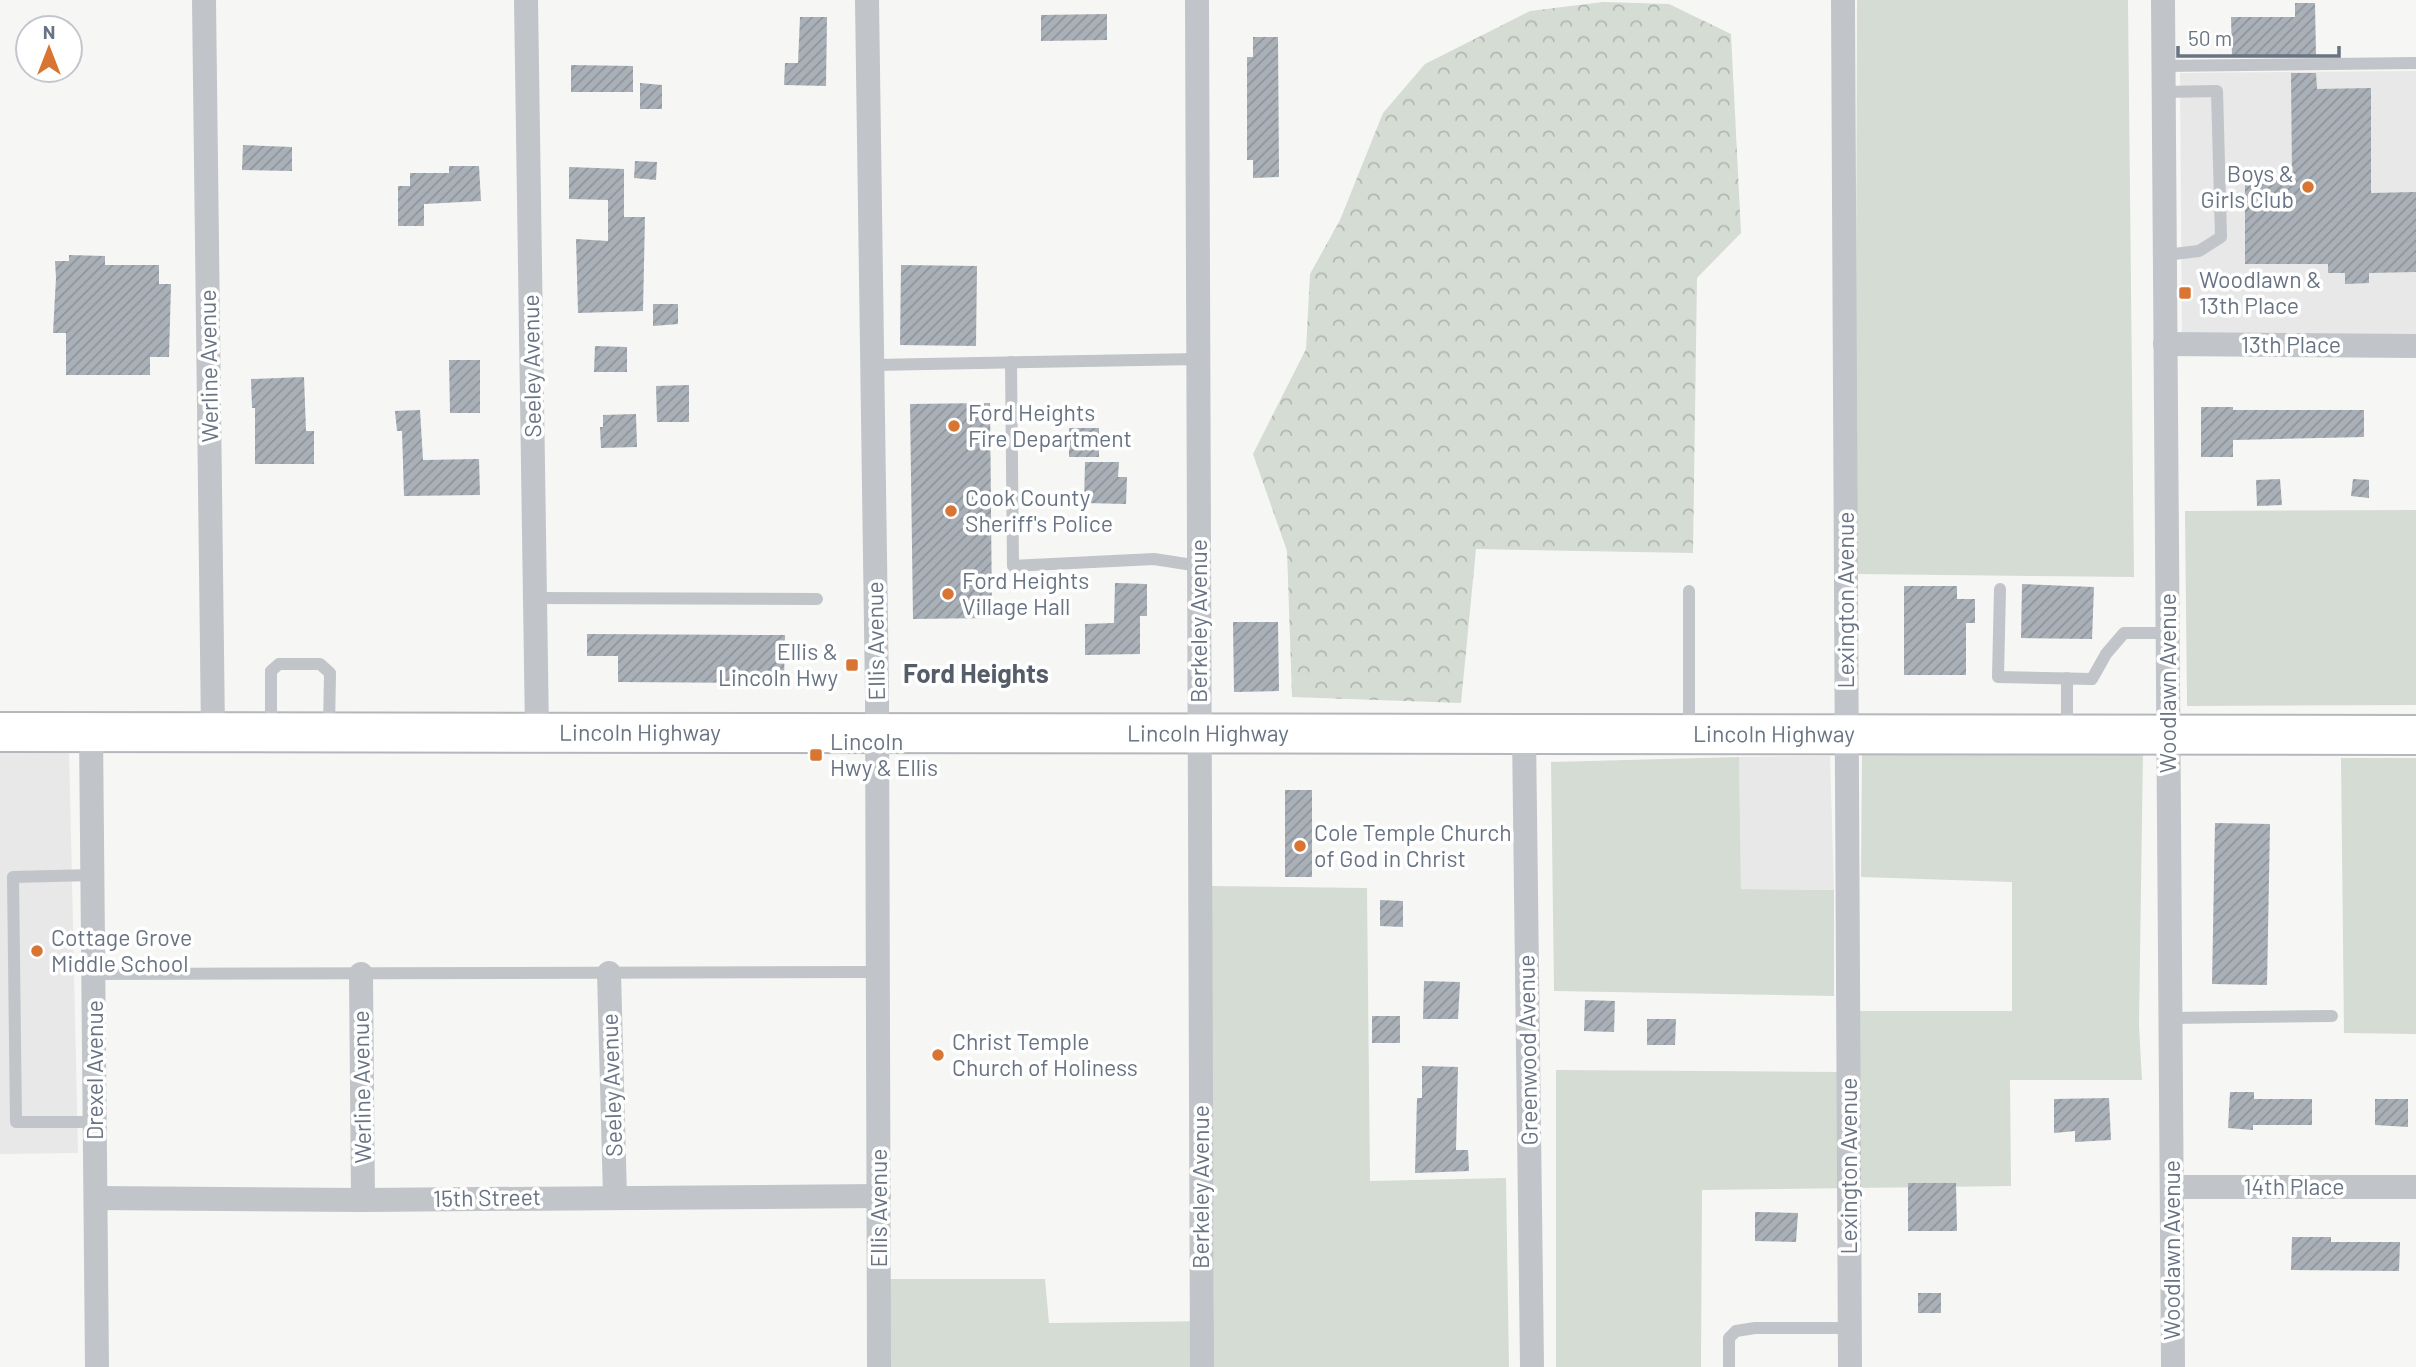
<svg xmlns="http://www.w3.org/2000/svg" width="2416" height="1367" font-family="Barlow,sans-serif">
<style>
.built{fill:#e7e8e7}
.grass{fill:#d5dcd4}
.forest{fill:url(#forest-crowns)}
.building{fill:url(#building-hatch)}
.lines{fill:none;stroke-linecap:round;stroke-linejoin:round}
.primary-casing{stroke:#b4b7bc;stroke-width:42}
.lane{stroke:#c1c4c8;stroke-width:12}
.street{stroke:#c1c4c8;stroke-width:24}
.primary{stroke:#fff;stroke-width:38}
.poi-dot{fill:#d87533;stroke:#fff;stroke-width:2.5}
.labels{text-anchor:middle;stroke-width:7;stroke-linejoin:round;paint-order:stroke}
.poi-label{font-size:23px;fill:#687383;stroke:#fff;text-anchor:start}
.street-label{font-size:23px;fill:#687383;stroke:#fff}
.quarter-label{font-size:26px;font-weight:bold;fill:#555d69;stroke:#fff}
</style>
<defs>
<pattern id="forest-crowns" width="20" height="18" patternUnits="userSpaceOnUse" patternTransform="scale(1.75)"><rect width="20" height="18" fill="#d5dcd4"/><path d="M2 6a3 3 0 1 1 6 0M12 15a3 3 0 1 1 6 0" fill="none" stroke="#b1b7b1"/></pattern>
<pattern id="building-hatch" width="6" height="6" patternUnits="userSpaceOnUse" patternTransform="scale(1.75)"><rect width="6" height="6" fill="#aab0b7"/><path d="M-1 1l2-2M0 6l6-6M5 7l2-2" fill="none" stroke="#8e949a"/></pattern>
</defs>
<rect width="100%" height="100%" fill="#f6f7f4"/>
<g class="built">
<path d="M 2416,71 L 2416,336 L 2182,338 L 2180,73 Z"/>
<path d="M 0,748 L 69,748 L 78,1153 L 0,1154 Z"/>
<path d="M 1830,756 L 1834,890 L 1741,889 L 1739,757 Z"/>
</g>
<g class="grass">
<path d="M 1857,0 L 2128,0 L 2134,577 L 1855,574 Z"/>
<path d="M 2416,510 L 2416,705 L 2187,706 L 2185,511 Z"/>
<path d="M 2143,751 L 2139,1026 L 2142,1080 L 2010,1080 L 2011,1186 L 1702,1190 L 1701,1367 L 1556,1367 L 1556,1070 L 1840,1072 L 1837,1011 L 2012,1011 L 2012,882 L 1861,877 L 1862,752 Z"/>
<path d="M 1739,757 L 1741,889 L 1834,890 L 1834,996 L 1554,991 L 1551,762 Z"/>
<path d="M 2341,758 L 2416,758 L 2416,1034 L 2344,1033 Z"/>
<path d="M 1211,886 L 1367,888 L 1370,1181 L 1506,1178 L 1509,1367 L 891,1367 L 888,1279 L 1045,1279 L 1049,1323 L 1214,1321 Z"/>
</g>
<path class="forest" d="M 1603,2 L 1669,4 L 1731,34 L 1741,233 L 1697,278 L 1693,553 L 1476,549 L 1461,703 L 1292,697 L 1287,551 L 1253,454 L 1306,349 L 1310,274 L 1340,220 L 1383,113 L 1425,64 L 1530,11 Z"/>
<g class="building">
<path d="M 2295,3 L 2315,3 L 2316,55 L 2232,56 L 2231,17 L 2295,17 Z"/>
<path d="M 1107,14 L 1107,40 L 1041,41 L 1041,15 Z"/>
<path d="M 800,17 L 827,17 L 826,86 L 784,85 L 785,63 L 798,63 Z"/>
<path d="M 1253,37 L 1278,37 L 1279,177 L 1253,178 L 1253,160 L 1247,160 L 1247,57 L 1253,57 Z"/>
<path d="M 571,65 L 633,66 L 633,92 L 571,92 Z"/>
<path d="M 2291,73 L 2316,73 L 2317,89 L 2371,88 L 2371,193 L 2416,192 L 2416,272 L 2369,273 L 2369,283 L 2345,284 L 2345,273 L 2328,273 L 2328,264 L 2245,264 L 2245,181 L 2292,180 Z"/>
<path d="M 640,83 L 662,85 L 662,109 L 640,109 Z"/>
<path d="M 243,145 L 292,147 L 292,171 L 242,170 Z"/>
<path d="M 635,161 L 657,162 L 656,180 L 634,178 Z"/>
<path d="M 449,166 L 479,166 L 481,201 L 424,204 L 424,226 L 398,226 L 398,186 L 410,186 L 410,173 L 449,173 Z"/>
<path d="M 569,167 L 624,169 L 624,217 L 645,217 L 643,311 L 578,313 L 576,239 L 608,241 L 608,200 L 569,199 Z"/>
<path d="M 69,255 L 105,256 L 105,265 L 159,265 L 159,284 L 171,284 L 169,357 L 150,357 L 150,375 L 66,375 L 66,333 L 53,333 L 56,278 L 55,261 L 69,261 Z"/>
<path d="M 901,265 L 977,266 L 976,346 L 900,345 Z"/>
<path d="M 653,304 L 678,304 L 678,324 L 653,326 Z"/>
<path d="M 595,346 L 627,347 L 627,372 L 594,372 Z"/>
<path d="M 449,360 L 480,360 L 480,413 L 450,413 Z"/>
<path d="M 304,377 L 306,431 L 314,431 L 314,464 L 255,464 L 255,408 L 252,408 L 251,379 Z"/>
<path d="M 689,385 L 689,422 L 657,422 L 656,386 Z"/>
<path d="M 990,403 L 992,618 L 913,619 L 910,404 Z"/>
<path d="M 2201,407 L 2233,407 L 2233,410 L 2364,410 L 2364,437 L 2233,440 L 2233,457 L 2201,457 Z"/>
<path d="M 420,410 L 423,460 L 479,459 L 480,495 L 404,496 L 402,431 L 397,431 L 395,411 Z"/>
<path d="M 636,414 L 637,447 L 601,448 L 600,427 L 603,427 L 603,415 Z"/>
<rect x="1069" y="428" width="30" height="29"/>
<path d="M 1085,462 L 1119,462 L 1118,477 L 1127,477 L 1126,504 L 1084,503 Z"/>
<path d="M 2280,479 L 2282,505 L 2257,506 L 2256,480 Z"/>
<path d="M 2353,479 L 2369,480 L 2369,498 L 2351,496 Z"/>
<path d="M 1115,583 L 1147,584 L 1147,616 L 1140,616 L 1140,654 L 1085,655 L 1085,624 L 1114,623 Z"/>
<path d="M 2022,584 L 2094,587 L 2092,639 L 2021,638 Z"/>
<path d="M 1904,586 L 1957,586 L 1957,599 L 1975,599 L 1975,623 L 1966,623 L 1966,675 L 1904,675 Z"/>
<path d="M 1233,622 L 1278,622 L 1279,691 L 1234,692 Z"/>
<path d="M 587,634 L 785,635 L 784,683 L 618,682 L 618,656 L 587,656 Z"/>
<rect x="1285" y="790" width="27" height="87"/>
<path d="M 2215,823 L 2270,824 L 2267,985 L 2212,984 Z"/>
<path d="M 1380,900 L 1403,901 L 1403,927 L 1380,926 Z"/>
<path d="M 1424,981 L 1460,982 L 1458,1019 L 1423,1019 Z"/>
<path d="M 1585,1000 L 1615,1001 L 1614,1032 L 1584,1031 Z"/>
<rect x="1372" y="1016" width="28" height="27"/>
<path d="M 1647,1019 L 1676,1019 L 1675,1045 L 1647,1045 Z"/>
<path d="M 1422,1066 L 1458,1067 L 1456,1150 L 1468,1150 L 1469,1171 L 1415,1173 L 1417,1098 L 1422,1098 Z"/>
<path d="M 2230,1092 L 2254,1092 L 2254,1099 L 2312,1099 L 2312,1125 L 2253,1125 L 2253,1130 L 2228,1128 Z"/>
<path d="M 2109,1098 L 2111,1140 L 2075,1142 L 2075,1131 L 2054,1133 L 2054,1099 Z"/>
<path d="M 2375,1099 L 2408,1099 L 2408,1127 L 2375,1125 Z"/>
<path d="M 1908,1183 L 1956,1183 L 1957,1231 L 1908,1231 Z"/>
<path d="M 1755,1212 L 1798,1213 L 1796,1242 L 1755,1241 Z"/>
<path d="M 2292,1237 L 2331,1237 L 2331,1242 L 2400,1242 L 2399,1271 L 2291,1270 Z"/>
<rect x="1918" y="1293" width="23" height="20"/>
</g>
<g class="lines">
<g class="primary-casing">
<g id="primary">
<path id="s1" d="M 0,732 L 2416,735"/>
</g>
</g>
<g class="lane">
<path d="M 2163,66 L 2416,63"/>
<path d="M 2163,92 L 2217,91 L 2221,237 L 2199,251 L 2165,255"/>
<path d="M 1011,362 L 1013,566 L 1154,559 L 1199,566"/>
<path d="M 874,365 L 1198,359"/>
<path d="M 2000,589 L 1998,677 L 2092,679 L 2106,654 L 2124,633 L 2168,633"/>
<path d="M 1689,591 L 1689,730"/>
<path d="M 535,598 L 817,599"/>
<path d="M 2067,678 L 2067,730"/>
<path d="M 271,729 L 271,671 L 279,664 L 320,664 L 330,673 L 329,728"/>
<path d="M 93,875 L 13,877 L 16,1122 L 95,1122"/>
<path d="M 94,974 L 878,972"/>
<path d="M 2170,1018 L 2332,1016"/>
<path d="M 1729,1367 L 1729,1338 L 1736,1331 L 1755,1328 L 1850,1328"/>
</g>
<g class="street">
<path d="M 204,0 L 213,732"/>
<path d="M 526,0 L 537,732"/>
<path d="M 867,0 L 877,695 L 879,1367"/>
<path d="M 1197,0 L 1202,1367"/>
<path d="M 1843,0 L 1850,1367"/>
<path d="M 2163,0 L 2173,1367"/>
<path d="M 2165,344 L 2416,346"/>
<path d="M 91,732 L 97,1367"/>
<path d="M 1524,734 L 1532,1367"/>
<path d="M 609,973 L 615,1197"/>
<path d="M 361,974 L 363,1200"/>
<path d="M 2172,1187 L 2416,1187"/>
<path d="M 96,1198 L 363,1200 L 879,1196"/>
</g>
<use href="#primary" class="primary"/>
</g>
<g class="poi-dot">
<circle cx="2308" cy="187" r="7"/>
<rect x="2178" y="286" width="14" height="14" rx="3.5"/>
<circle cx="954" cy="426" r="7"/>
<circle cx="951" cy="511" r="7"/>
<circle cx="948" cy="594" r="7"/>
<rect x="845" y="658" width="14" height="14" rx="3.5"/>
<rect x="809" y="748" width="14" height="14" rx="3.5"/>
<circle cx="1300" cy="846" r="7"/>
<circle cx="37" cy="951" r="7"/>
<circle cx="938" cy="1055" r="7"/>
</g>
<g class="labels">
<g class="poi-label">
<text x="2294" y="182" text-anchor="end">Boys &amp;<tspan x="2294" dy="26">Girls Club</tspan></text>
<text x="2199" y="288">Woodlawn &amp;<tspan x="2199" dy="26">13th Place</tspan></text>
<text x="968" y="421">Ford Heights<tspan x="968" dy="26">Fire Department</tspan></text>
<text x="965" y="506">Cook County<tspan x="965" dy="26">Sheriff's Police</tspan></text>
<text x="962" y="589">Ford Heights<tspan x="962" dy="26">Village Hall</tspan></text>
<text x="838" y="660" text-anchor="end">Ellis &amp;<tspan x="838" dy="26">Lincoln Hwy</tspan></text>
<text x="830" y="750">Lincoln<tspan x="830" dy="26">Hwy &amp; Ellis</tspan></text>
<text x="1314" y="841">Cole Temple Church<tspan x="1314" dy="26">of God in Christ</tspan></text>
<text x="51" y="946">Cottage Grove<tspan x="51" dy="26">Middle School</tspan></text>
<text x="952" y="1050">Christ Temple<tspan x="952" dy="26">Church of Holiness</tspan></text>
</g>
<g class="street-label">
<text x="2291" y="353">13th Place</text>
<text transform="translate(209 366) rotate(-91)" y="8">Werline Avenue</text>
<text transform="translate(532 366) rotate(-91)" y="8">Seeley Avenue</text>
<text transform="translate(1846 600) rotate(-90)" y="8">Lexington Avenue</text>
<text transform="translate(1199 621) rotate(-90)" y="8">Berkeley Avenue</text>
<text transform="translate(876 641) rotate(-91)" y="8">Ellis Avenue</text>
<text transform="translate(2168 683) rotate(-90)" y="8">Woodlawn Avenue</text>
<text dy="8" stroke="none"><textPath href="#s1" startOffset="640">Lincoln Highway</textPath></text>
<text dy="8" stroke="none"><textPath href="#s1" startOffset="1208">Lincoln Highway</textPath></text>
<text dy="8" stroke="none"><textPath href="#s1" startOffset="1774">Lincoln Highway</textPath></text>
<text transform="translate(1528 1050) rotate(-91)" y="8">Greenwood Avenue</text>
<text transform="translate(95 1070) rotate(-90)" y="8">Drexel Avenue</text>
<text transform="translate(612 1085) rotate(-92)" y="8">Seeley Avenue</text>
<text transform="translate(362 1087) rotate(-91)" y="8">Werline Avenue</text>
<text transform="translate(1849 1166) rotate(-90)" y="8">Lexington Avenue</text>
<text transform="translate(1201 1187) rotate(-90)" y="8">Berkeley Avenue</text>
<text x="2294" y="1195">14th Place</text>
<text transform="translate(487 1198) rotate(-1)" y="8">15th Street</text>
<text transform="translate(879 1208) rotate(-90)" y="8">Ellis Avenue</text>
<text transform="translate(2172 1250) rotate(-90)" y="8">Woodlawn Avenue</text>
</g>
<g class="quarter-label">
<text x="976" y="683">Ford Heights</text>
</g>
</g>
<g transform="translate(49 49)"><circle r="33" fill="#ffffff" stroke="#c3c7cd" stroke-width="2"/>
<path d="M0-5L12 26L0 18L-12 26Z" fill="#d87533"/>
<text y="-10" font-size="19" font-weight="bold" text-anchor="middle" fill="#687383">N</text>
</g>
<path d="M2178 46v10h161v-10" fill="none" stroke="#687383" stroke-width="3.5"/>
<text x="2188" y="46" font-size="21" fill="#687383" stroke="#ffffff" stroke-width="5" paint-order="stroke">50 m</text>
</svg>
